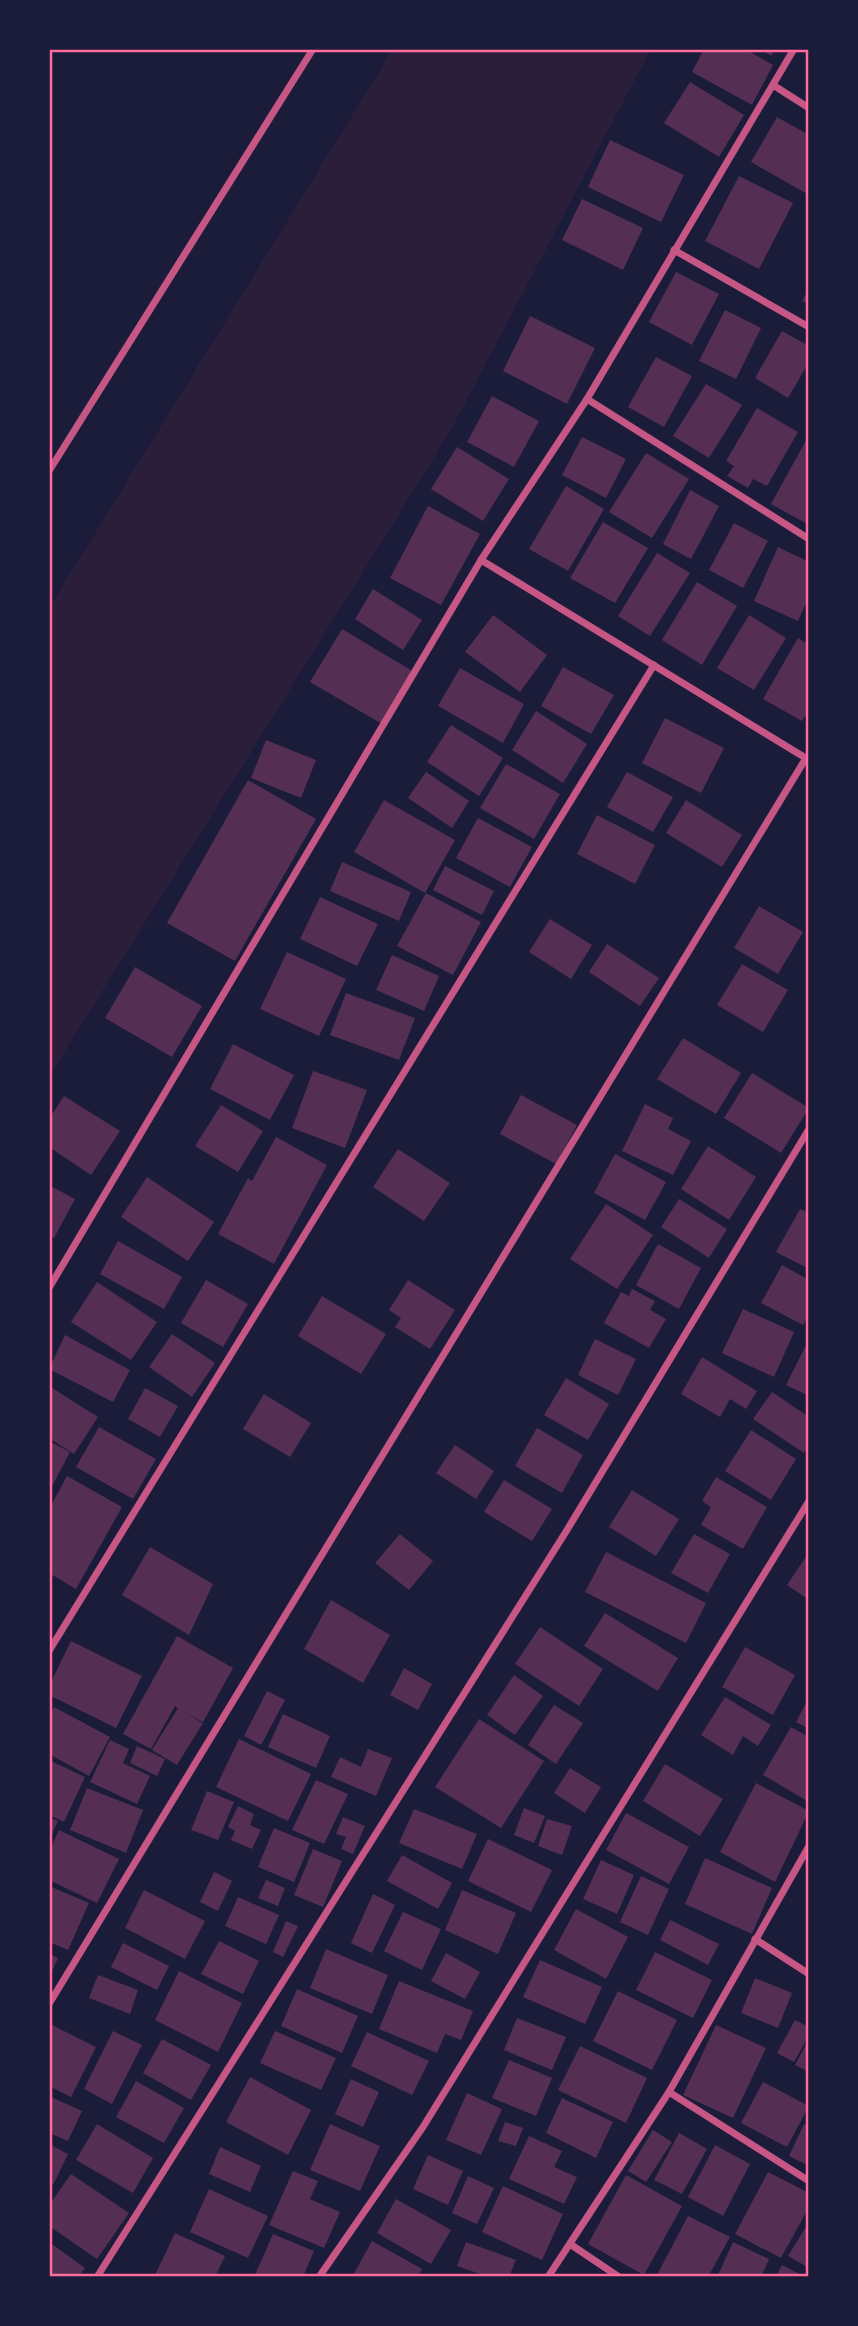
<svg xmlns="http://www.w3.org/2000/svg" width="858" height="2326" font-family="Signika,sans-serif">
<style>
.green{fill:#2a1e3b}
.building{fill:#542f53}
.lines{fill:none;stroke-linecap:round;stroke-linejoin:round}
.minor{stroke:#c65784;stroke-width:7}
.neatline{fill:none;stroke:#ff6b9d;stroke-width:2.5}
</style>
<rect width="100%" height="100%" fill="#1b1b3a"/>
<path class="green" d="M 393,49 L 651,49 L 450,432 L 49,1077 L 49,608 Z"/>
<g class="building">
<path d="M 704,49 L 745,49 L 773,65 L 752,105 L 692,72 Z"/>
<path d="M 761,49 L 775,49 L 771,56 Z"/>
<path d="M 690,82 L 744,115 L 719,157 L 664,123 Z"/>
<path d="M 777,117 L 809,135 L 809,195 L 751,162 Z"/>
<path d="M 610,140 L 684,175 L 661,222 L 588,187 Z"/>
<path d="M 739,176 L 793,203 L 759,269 L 705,241 Z"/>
<path d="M 582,199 L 643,228 L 623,270 L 562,240 Z"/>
<path d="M 676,272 L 719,294 L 692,345 L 649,322 Z"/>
<path d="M 809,288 L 809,304 L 802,301 Z"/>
<path d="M 725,310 L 761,328 L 736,379 L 699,361 Z"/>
<path d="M 530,316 L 595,348 L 567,404 L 503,371 Z"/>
<path d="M 782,331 L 809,346 L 809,362 L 788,398 L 755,378 Z"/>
<path d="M 656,357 L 692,376 L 664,427 L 628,407 Z"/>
<path d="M 706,384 L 742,405 L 709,458 L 673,436 Z"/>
<path d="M 492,396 L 539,421 L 514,467 L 467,442 Z"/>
<path d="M 757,408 L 798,432 L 767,486 L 753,479 L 748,488 L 727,476 L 734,466 L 726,461 Z"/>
<path d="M 809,435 L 809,525 L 771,504 Z"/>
<path d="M 582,437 L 626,459 L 606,498 L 562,475 Z"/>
<path d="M 457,447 L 509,479 L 483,521 L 431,489 Z"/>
<path d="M 646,453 L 689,479 L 652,538 L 609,512 Z"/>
<path d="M 566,486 L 604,509 L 568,571 L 529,549 Z"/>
<path d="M 690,490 L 719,506 L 691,559 L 663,544 Z"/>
<path d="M 428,506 L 480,534 L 441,605 L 390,578 Z"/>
<path d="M 603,522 L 648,548 L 615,603 L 570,578 Z"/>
<path d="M 734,523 L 768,541 L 743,588 L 709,570 Z"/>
<path d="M 778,547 L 809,562 L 809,597 L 798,621 L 754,601 Z"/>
<path d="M 657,553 L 690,573 L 650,636 L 618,616 Z"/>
<path d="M 697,582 L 737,606 L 702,665 L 662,640 Z"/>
<path d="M 373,589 L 422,620 L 403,650 L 355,619 Z"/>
<path d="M 493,615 L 547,655 L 520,692 L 465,652 Z"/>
<path d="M 749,615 L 786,638 L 754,690 L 717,668 Z"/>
<path d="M 342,629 L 414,672 L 382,724 L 310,682 Z"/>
<path d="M 798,638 L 809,645 L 809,709 L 802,721 L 763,699 Z"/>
<path d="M 563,667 L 614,695 L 591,734 L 541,706 Z"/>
<path d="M 460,668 L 524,704 L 503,743 L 438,706 Z"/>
<path d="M 536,711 L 587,744 L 563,783 L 512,750 Z"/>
<path d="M 665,718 L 724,748 L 701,793 L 642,763 Z"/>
<path d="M 451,725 L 503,758 L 479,796 L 427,762 Z"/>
<path d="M 266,740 L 316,760 L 301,798 L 251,778 Z"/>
<path d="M 506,764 L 560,794 L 534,839 L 480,808 Z"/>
<path d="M 426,772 L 469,801 L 452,828 L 408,798 Z"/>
<path d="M 627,772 L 673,797 L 653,832 L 607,807 Z"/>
<path d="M 248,780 L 316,819 L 235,961 L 167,923 Z"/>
<path d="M 384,800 L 455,840 L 425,893 L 354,852 Z"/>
<path d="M 686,800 L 742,835 L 722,867 L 666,833 Z"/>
<path d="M 597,815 L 655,845 L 635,884 L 577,854 Z"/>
<path d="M 478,818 L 532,847 L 510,887 L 456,858 Z"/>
<path d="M 342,862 L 411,892 L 399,921 L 330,891 Z"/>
<path d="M 445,866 L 494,891 L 482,915 L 433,890 Z"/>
<path d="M 426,893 L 481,922 L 453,975 L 397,946 Z"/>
<path d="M 320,897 L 378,924 L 357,966 L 300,939 Z"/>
<path d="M 759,906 L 803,932 L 778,974 L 734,948 Z"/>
<path d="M 550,919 L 592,945 L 571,979 L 529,952 Z"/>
<path d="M 607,944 L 659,978 L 640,1006 L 589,972 Z"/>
<path d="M 287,952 L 346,979 L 319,1036 L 260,1009 Z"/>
<path d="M 392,955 L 439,976 L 424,1011 L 376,990 Z"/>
<path d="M 742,964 L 788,990 L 763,1032 L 717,1005 Z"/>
<path d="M 135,967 L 202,1006 L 172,1057 L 105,1018 Z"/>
<path d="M 346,993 L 415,1018 L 399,1060 L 330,1035 Z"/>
<path d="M 683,1038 L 741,1073 L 716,1114 L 657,1079 Z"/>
<path d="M 233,1044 L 294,1075 L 270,1120 L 210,1089 Z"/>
<path d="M 313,1071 L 367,1090 L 345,1148 L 292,1128 Z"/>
<path d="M 752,1073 L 809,1108 L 781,1153 L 724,1118 Z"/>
<path d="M 521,1095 L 577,1125 L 556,1164 L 500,1134 Z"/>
<path d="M 64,1096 L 120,1131 L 91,1175 L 49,1147 L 49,1119 Z"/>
<path d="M 645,1104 L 673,1118 L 668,1129 L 691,1141 L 673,1175 L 622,1151 Z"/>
<path d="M 221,1105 L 263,1131 L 238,1172 L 195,1146 Z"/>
<path d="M 276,1137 L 327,1165 L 274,1264 L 218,1234 L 248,1178 L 252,1181 Z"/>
<path d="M 708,1146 L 756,1177 L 729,1220 L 681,1189 Z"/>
<path d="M 398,1149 L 450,1183 L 424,1221 L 373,1187 Z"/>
<path d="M 615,1154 L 666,1182 L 645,1220 L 594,1193 Z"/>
<path d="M 147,1177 L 214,1222 L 188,1261 L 121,1217 Z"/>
<path d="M 49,1185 L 75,1199 L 54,1238 L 49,1235 Z"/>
<path d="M 679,1199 L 727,1229 L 709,1258 L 661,1227 Z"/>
<path d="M 606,1204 L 653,1235 L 617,1289 L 570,1259 Z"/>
<path d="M 800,1209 L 809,1213 L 809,1269 L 776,1252 Z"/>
<path d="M 118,1241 L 182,1277 L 164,1309 L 100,1274 Z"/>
<path d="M 658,1244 L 701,1268 L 679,1309 L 636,1285 Z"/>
<path d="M 782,1265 L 809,1280 L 809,1314 L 803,1325 L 761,1303 Z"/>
<path d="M 206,1280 L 248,1304 L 223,1347 L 181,1323 Z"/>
<path d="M 408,1280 L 455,1310 L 430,1349 L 395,1327 L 401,1318 L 389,1310 Z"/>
<path d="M 97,1282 L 157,1322 L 131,1360 L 71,1322 Z"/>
<path d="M 632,1289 L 655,1301 L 650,1310 L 666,1319 L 649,1348 L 604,1323 L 621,1292 L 629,1296 Z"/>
<path d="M 322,1296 L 386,1334 L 361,1374 L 298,1336 Z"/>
<path d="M 743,1309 L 794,1332 L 774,1377 L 722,1353 Z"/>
<path d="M 172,1334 L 215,1363 L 192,1397 L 149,1367 Z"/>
<path d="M 65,1335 L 130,1370 L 113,1402 L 49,1369 Z"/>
<path d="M 595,1339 L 636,1359 L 618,1395 L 578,1375 Z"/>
<path d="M 805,1347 L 809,1349 L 809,1396 L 786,1385 Z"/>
<path d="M 702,1357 L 757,1391 L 746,1409 L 730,1399 L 720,1417 L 681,1394 Z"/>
<path d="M 566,1378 L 609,1404 L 588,1440 L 544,1415 Z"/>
<path d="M 49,1386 L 98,1417 L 74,1454 L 49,1438 Z"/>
<path d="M 145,1388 L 178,1406 L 160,1437 L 128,1419 Z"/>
<path d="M 772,1392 L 809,1417 L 809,1445 L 804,1453 L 753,1419 Z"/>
<path d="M 264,1394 L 311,1423 L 290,1457 L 243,1429 Z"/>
<path d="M 99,1427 L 156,1459 L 133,1499 L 76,1467 Z"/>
<path d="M 537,1428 L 583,1455 L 562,1493 L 515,1466 Z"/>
<path d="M 751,1430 L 796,1459 L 771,1500 L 725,1471 Z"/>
<path d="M 49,1441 L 70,1452 L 49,1492 Z"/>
<path d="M 455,1445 L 494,1471 L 476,1499 L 436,1473 Z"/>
<path d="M 67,1476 L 122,1507 L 76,1589 L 49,1573 L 49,1509 Z"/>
<path d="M 716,1477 L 767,1507 L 743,1549 L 701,1525 L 711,1507 L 702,1501 Z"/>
<path d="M 504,1480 L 552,1509 L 532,1541 L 484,1512 Z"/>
<path d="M 632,1490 L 679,1519 L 656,1556 L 609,1527 Z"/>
<path d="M 400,1534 L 433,1561 L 409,1590 L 375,1563 Z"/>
<path d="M 694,1534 L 730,1554 L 708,1593 L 671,1573 Z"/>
<path d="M 150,1547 L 213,1584 L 189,1635 L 122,1595 Z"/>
<path d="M 606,1552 L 706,1603 L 686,1643 L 585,1592 Z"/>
<path d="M 809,1552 L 809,1600 L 787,1585 Z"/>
<path d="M 331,1600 L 390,1635 L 363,1683 L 304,1649 Z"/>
<path d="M 605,1613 L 678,1658 L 658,1691 L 584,1646 Z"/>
<path d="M 540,1627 L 603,1669 L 579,1706 L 515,1664 Z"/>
<path d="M 177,1636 L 233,1668 L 203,1722 L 185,1713 L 203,1723 L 177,1765 L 152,1750 L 178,1708 L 175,1706 L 151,1749 L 123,1734 Z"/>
<path d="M 71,1641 L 142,1676 L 116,1728 L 49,1695 L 49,1686 Z"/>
<path d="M 745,1647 L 795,1675 L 773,1715 L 722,1687 Z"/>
<path d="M 404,1668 L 432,1684 L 418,1710 L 390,1695 Z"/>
<path d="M 514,1675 L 543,1696 L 515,1735 L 487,1715 Z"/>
<path d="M 267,1691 L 285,1700 L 261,1745 L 244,1736 Z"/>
<path d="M 725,1697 L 771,1725 L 758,1746 L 743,1736 L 733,1755 L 701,1735 Z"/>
<path d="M 809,1697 L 809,1729 L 796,1722 Z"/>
<path d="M 554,1705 L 583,1723 L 556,1764 L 528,1745 Z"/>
<path d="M 54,1707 L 110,1737 L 89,1776 L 49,1754 L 49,1716 Z"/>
<path d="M 283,1714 L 330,1736 L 316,1768 L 268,1747 Z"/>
<path d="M 479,1719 L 544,1761 L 501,1828 L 435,1787 Z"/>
<path d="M 791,1727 L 809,1737 L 809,1802 L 763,1775 Z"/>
<path d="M 239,1739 L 311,1774 L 288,1821 L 216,1787 Z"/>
<path d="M 110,1740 L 129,1749 L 123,1763 L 150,1776 L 137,1804 L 90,1782 Z"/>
<path d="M 137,1746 L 165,1759 L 157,1776 L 130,1763 Z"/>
<path d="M 368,1749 L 392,1758 L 376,1796 L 331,1777 L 340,1757 L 361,1767 Z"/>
<path d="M 49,1760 L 85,1777 L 64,1822 L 49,1815 Z"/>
<path d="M 665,1764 L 723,1799 L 700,1836 L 643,1801 Z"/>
<path d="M 570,1768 L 601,1787 L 585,1813 L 554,1793 Z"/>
<path d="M 316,1780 L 348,1794 L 324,1844 L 292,1830 Z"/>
<path d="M 756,1783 L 809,1811 L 775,1882 L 720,1852 Z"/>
<path d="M 87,1788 L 143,1810 L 126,1853 L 70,1830 Z"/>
<path d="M 207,1791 L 234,1802 L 218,1840 L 191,1830 Z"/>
<path d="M 238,1806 L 254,1814 L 250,1825 L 261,1830 L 252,1849 L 231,1840 L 235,1831 L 228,1827 Z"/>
<path d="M 524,1808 L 545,1816 L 534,1843 L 514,1835 Z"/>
<path d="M 414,1809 L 477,1834 L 462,1869 L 399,1843 Z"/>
<path d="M 626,1813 L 689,1847 L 669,1884 L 606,1850 Z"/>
<path d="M 49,1817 L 58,1821 L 49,1841 Z"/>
<path d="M 343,1817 L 365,1826 L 353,1854 L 341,1849 L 346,1837 L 336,1834 Z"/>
<path d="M 547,1819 L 572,1826 L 562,1855 L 538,1846 Z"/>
<path d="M 274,1828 L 310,1843 L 294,1882 L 258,1867 Z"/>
<path d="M 59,1830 L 119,1859 L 97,1903 L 49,1880 L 49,1852 Z"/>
<path d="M 488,1839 L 552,1870 L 531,1912 L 468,1881 Z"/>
<path d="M 313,1849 L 342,1861 L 323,1907 L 294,1895 Z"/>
<path d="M 402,1855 L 452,1883 L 438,1909 L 387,1881 Z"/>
<path d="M 705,1858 L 772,1888 L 752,1934 L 685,1904 Z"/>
<path d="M 601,1860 L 634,1875 L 617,1914 L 583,1899 Z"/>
<path d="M 214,1872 L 232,1881 L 218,1911 L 200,1902 Z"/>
<path d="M 641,1876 L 669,1889 L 648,1935 L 620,1922 Z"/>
<path d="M 266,1880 L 285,1888 L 278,1906 L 258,1898 Z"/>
<path d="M 49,1886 L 89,1903 L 68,1950 L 49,1942 Z"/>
<path d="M 144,1890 L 205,1921 L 185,1959 L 125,1928 Z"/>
<path d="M 462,1890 L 516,1913 L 498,1954 L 445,1930 Z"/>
<path d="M 373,1894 L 395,1905 L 372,1953 L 351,1943 Z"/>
<path d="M 238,1897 L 279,1915 L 266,1944 L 225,1926 Z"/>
<path d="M 576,1909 L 628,1937 L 606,1979 L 554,1950 Z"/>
<path d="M 403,1912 L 441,1929 L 422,1970 L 384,1951 Z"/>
<path d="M 670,1920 L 719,1944 L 708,1965 L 660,1940 Z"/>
<path d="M 286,1921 L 298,1926 L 283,1957 L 273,1952 Z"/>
<path d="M 219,1941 L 259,1961 L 243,1994 L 201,1974 Z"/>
<path d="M 123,1943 L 169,1966 L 157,1990 L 111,1967 Z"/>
<path d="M 326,1949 L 388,1975 L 372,2014 L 310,1988 Z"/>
<path d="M 655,1952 L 712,1980 L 693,2018 L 636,1990 Z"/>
<path d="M 446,1953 L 480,1972 L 465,1999 L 431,1981 Z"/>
<path d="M 49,1954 L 58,1958 L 49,1978 Z"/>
<path d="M 540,1960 L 602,1987 L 585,2024 L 523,1997 Z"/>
<path d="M 179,1971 L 242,2003 L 218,2052 L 155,2020 Z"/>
<path d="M 98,1975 L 138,1990 L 130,2014 L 89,1998 Z"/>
<path d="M 755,1978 L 792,1993 L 778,2028 L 741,2013 Z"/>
<path d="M 399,1981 L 473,2011 L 461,2040 L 445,2034 L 437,2053 L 379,2029 Z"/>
<path d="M 297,1989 L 358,2016 L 342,2053 L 281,2026 Z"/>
<path d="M 618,1991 L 677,2020 L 652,2070 L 593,2041 Z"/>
<path d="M 517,2018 L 566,2037 L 552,2070 L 504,2050 Z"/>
<path d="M 795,2020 L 809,2027 L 809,2035 L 794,2062 L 777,2053 Z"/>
<path d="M 50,2024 L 96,2047 L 71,2097 L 49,2086 Z"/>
<path d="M 716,2025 L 766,2048 L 733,2118 L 683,2095 Z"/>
<path d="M 113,2031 L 142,2045 L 112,2104 L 84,2089 Z"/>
<path d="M 275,2031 L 336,2058 L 321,2090 L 260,2063 Z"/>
<path d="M 367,2032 L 429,2061 L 412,2095 L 351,2066 Z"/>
<path d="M 162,2039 L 211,2065 L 191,2100 L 143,2073 Z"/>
<path d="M 809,2039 L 809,2072 L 795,2065 Z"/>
<path d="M 580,2046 L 647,2078 L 626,2123 L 558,2090 Z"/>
<path d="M 509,2060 L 552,2078 L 536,2116 L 492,2098 Z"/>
<path d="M 250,2077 L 311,2110 L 288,2155 L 226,2122 Z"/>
<path d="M 351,2079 L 379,2092 L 363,2127 L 335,2114 Z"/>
<path d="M 136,2081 L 184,2108 L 164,2143 L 116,2117 Z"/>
<path d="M 763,2082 L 809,2106 L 787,2147 L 741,2123 Z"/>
<path d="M 467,2093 L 502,2109 L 481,2155 L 446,2140 Z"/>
<path d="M 49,2096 L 82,2111 L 68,2141 L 49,2133 Z"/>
<path d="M 562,2098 L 613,2122 L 596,2158 L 546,2133 Z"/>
<path d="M 505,2122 L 523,2128 L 516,2146 L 498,2141 Z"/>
<path d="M 97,2124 L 153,2158 L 133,2193 L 76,2160 Z"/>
<path d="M 330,2124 L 380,2146 L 360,2191 L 310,2170 Z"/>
<path d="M 804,2124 L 809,2127 L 809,2166 L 789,2156 Z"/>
<path d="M 653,2130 L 672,2142 L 646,2182 L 628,2171 Z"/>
<path d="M 679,2133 L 707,2149 L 682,2194 L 654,2180 Z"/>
<path d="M 529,2136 L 562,2151 L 554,2167 L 577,2177 L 564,2204 L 509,2179 Z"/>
<path d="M 49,2144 L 68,2154 L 53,2185 L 49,2183 Z"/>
<path d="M 715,2145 L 750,2164 L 723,2216 L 688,2197 Z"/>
<path d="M 220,2147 L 261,2166 L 250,2192 L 209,2174 Z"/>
<path d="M 428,2155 L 463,2171 L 448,2205 L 413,2189 Z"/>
<path d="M 293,2171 L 318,2181 L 310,2199 L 340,2212 L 324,2248 L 269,2225 Z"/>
<path d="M 768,2172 L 809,2193 L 809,2207 L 781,2258 L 735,2234 Z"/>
<path d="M 71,2174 L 129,2213 L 97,2259 L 49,2226 L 49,2205 Z"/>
<path d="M 626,2175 L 682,2206 L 644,2275 L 588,2244 Z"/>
<path d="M 468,2176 L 494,2188 L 477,2224 L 452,2213 Z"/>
<path d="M 503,2186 L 563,2214 L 542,2260 L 482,2232 Z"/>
<path d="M 209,2189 L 268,2216 L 248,2258 L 190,2232 Z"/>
<path d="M 396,2199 L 451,2230 L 431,2264 L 377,2233 Z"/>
<path d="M 688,2216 L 730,2237 L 708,2277 L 661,2277 L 657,2275 Z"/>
<path d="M 809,2222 L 809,2268 L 788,2256 Z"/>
<path d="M 175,2233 L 225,2256 L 215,2277 L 154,2277 Z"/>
<path d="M 273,2234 L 314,2251 L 303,2277 L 254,2277 Z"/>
<path d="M 372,2241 L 422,2269 L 417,2277 L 352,2277 Z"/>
<path d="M 49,2242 L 85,2268 L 78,2277 L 49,2277 Z"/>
<path d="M 466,2242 L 516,2260 L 509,2277 L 479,2277 L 480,2274 L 457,2266 Z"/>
<path d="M 733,2242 L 769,2259 L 761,2277 L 717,2277 Z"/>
<path d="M 782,2265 L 805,2277 L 776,2277 Z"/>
</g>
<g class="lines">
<g class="minor">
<path d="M 773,85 L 809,108"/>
<path d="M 674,250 L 809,327"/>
<path d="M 587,399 L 809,539"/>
<path d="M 49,471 L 313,49"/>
<path d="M 481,560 L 809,760"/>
<path d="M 49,1288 L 481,560 L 587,399 L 794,49"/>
<path d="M 49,1651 L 654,665"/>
<path d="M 755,1939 L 809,1974"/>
<path d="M 49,2004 L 806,758"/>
<path d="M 669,2092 L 809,2181"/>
<path d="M 570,2244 L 619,2277"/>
<path d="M 97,2277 L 567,1530 L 809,1129"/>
<path d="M 319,2277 L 423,2127 L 809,1501"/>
<path d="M 548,2277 L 669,2092 L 809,1846"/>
</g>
</g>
<rect width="858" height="2326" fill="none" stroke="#1b1b3a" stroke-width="102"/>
<rect x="51" y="51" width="756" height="2224" class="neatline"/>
</svg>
